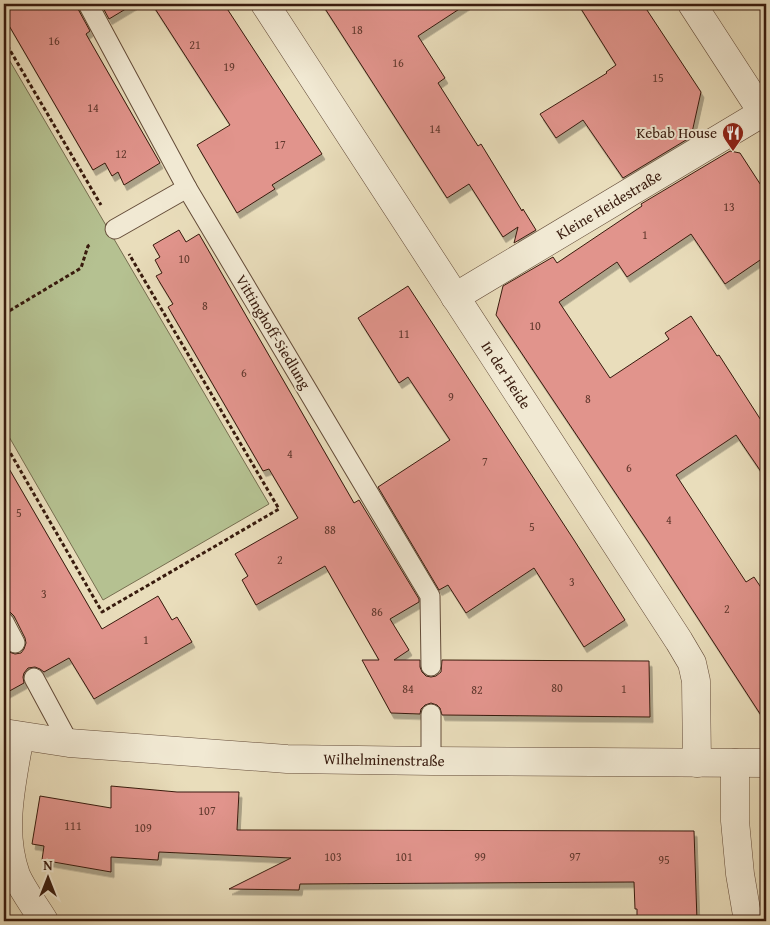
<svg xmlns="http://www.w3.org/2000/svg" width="770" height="925" font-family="'Gentium Book Plus',serif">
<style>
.green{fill:#b5c191;stroke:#766e50}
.building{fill:#e1948c;stroke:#381b0e;filter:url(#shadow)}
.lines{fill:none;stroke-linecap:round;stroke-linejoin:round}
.service-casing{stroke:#644c39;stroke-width:21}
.minor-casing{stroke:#644c39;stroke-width:29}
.tertiary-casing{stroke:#644c39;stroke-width:29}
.path{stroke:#381b0e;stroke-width:3;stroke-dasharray:4 2.5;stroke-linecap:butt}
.service{stroke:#f1e9d3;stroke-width:19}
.minor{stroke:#f1e9d3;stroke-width:28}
.tertiary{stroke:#f1e9d3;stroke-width:28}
.labels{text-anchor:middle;stroke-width:4;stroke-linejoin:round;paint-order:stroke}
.number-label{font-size:12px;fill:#62392e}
.poi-label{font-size:15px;fill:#381b0e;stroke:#f1e9d3;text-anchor:end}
.street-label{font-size:15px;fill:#381b0e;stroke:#f1e9d3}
</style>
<defs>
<filter id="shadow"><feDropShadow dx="3" dy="5.5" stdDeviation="0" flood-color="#0004"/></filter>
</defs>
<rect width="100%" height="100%" fill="#e9ddbb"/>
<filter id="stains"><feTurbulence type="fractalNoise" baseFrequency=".004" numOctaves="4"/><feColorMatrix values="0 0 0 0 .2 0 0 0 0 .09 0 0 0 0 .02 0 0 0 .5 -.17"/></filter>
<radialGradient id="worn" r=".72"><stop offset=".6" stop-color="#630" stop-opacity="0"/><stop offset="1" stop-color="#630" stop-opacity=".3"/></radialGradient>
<path class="green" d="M 4,51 L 269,504 L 103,600 L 4,428 Z"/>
<g class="building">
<path d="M 4,4 L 77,4 L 78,9 L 90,31 L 86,34 L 160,163 L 124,185 L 118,172 L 112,176 L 105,163 L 93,170 L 4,17 Z"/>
<path d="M 101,4 L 134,4 L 109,19 Z"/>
<path d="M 152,4 L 224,4 L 322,154 L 272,185 L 275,189 L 237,213 L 197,145 L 230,125 Z"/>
<path d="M 322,4 L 467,4 L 418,36 L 445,78 L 438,83 L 478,146 L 481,144 L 522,211 L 523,209 L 536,230 L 514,243 L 518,227 L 503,237 L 469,184 L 447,198 Z"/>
<path d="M 578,4 L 643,4 L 701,92 L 691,137 L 623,178 L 583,120 L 556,138 L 540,114 L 607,73 L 606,72 L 616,65 Z"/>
<path d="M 730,151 L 740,153 L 766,193 L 766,256 L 725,284 L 691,234 L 627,277 L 617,262 L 559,302 L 610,378 L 669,339 L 665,333 L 691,316 L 717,356 L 719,355 L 766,428 L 766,479 L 736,435 L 676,475 L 746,582 L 754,577 L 766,595 L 766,723 L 649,543 L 496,315 L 503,286 L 553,257 L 557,263 L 642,206 L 641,204 Z"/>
<path d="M 179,230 L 186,242 L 199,234 L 354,503 L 359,500 L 419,599 L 419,602 L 390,619 L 409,650 L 394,660 L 420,660 L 420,667 L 422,672 L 426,676 L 431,677 L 436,676 L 441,672 L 442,660 L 649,661 L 650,717 L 442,715 L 440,708 L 437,705 L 431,703 L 425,705 L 421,709 L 420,714 L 391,713 L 362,660 L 379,660 L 325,566 L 256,605 L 242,580 L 248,576 L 235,554 L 298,518 L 269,469 L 263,471 L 168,307 L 173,304 L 156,276 L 162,273 L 155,260 L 160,257 L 153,245 Z"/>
<path d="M 408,286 L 574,540 L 625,620 L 584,647 L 534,568 L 466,613 L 448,585 L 439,590 L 378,487 L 450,440 L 408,377 L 399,383 L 358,318 Z"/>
<path d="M 4,460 L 102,629 L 158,596 L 172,620 L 177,617 L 192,642 L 94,699 L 69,658 L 44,672 L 40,669 L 35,667 L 28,668 L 24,673 L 23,677 L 24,683 L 4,694 L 4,646 L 9,652 L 15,654 L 21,653 L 24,649 L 26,643 L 25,638 L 14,616 L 10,612 L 4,611 Z"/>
<path d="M 111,786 L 177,792 L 239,792 L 237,830 L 694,831 L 697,921 L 637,921 L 637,909 L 635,909 L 634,882 L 300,884 L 299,890 L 229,889 L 291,858 L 159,852 L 158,860 L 111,857 L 111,872 L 42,860 L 44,846 L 32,844 L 40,796 L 111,808 Z"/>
</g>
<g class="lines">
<g class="service-casing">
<g id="service">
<path d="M 88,4 L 187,188 L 430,596 L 431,666"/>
<path d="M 115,229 L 187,188"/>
<path d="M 4,622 L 15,643"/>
<path d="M 34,678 L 69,743"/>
<path d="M 431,714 L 431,761"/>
</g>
</g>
<g class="minor-casing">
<g id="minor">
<path d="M 265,4 L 679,641 L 692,663 L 696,681 L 697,763"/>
<path d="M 692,4 L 766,118"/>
<path d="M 455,297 L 762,113"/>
<path d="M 20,736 C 12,781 0,831 16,875 C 23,891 35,906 44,921"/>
<path d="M 735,763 L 735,821 L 740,874 L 748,921"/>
</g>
</g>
<g class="tertiary-casing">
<path id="tertiary" d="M 4,733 L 69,743 L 287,759 L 431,761 L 766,763"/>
</g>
<g class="path">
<path d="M 4,40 L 101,205"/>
<path d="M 4,314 L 81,268 L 88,246 L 91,244"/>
<path d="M 4,442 L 102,612 L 279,509 L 129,254"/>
</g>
<use href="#service" class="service"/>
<use href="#minor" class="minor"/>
<use href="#tertiary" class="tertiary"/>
</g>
<defs>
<g id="restaurant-pin" transform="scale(1.125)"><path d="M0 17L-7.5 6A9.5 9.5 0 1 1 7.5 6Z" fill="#8f2418" stroke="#f1e9d3"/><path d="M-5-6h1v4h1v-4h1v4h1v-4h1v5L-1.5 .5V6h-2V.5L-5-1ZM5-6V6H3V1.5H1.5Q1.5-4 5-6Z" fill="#fff"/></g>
</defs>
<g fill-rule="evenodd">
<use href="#restaurant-pin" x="733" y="133"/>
</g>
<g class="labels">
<g class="number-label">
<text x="357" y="34">18</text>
<text x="54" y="45">16</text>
<text x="195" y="49">21</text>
<text x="398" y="67">16</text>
<text x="229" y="71">19</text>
<text x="658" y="82">15</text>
<text x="93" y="112">14</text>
<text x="435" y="133">14</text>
<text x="280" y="149">17</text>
<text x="121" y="158">12</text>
<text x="729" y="211">13</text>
<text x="645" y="239">1</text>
<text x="184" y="263">10</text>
<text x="205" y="310">8</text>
<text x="535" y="330">10</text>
<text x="404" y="338">11</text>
<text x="244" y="377">6</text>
<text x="451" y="401">9</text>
<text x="588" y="403">8</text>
<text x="290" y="458">4</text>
<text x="485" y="466">7</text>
<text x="629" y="472">6</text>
<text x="19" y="517">5</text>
<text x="669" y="524">4</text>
<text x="532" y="531">5</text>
<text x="330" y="534">88</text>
<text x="280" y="564">2</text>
<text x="572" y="586">3</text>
<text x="44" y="598">3</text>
<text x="727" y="613">2</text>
<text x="377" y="616">86</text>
<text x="146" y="644">1</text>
<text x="557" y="692">80</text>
<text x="408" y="693">84</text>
<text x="624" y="693">1</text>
<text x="477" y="694">82</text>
<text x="207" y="815">107</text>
<text x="73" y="830">111</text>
<text x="143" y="832">109</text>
<text x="333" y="861">103</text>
<text x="404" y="861">101</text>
<text x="480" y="861">99</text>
<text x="575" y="861">97</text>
<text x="664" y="864">95</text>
</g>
<g class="poi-label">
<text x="717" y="138">Kebab House</text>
</g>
<g class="street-label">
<text transform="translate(609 205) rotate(-31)" y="5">Kleine Heidestraße</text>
<text transform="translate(273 332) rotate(59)" y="5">Vittinghoff-Siedlung</text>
<text transform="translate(506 375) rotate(57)" y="5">In der Heide</text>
<text transform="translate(384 760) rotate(1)" y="5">Wilhelminenstraße</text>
</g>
</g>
<rect width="770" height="925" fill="none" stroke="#e9ddbb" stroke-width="20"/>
<rect x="5" y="5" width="760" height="915" fill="none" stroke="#381b0e" stroke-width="2.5"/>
<rect x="10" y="10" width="750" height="905" fill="none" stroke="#381b0e"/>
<g transform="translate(48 878)" stroke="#f1e9d3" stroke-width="4" paint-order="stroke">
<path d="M0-4L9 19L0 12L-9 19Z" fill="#381b0e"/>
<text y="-8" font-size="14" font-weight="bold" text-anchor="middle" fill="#381b0e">N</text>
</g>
<rect width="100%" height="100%" filter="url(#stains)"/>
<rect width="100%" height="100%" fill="url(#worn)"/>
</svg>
